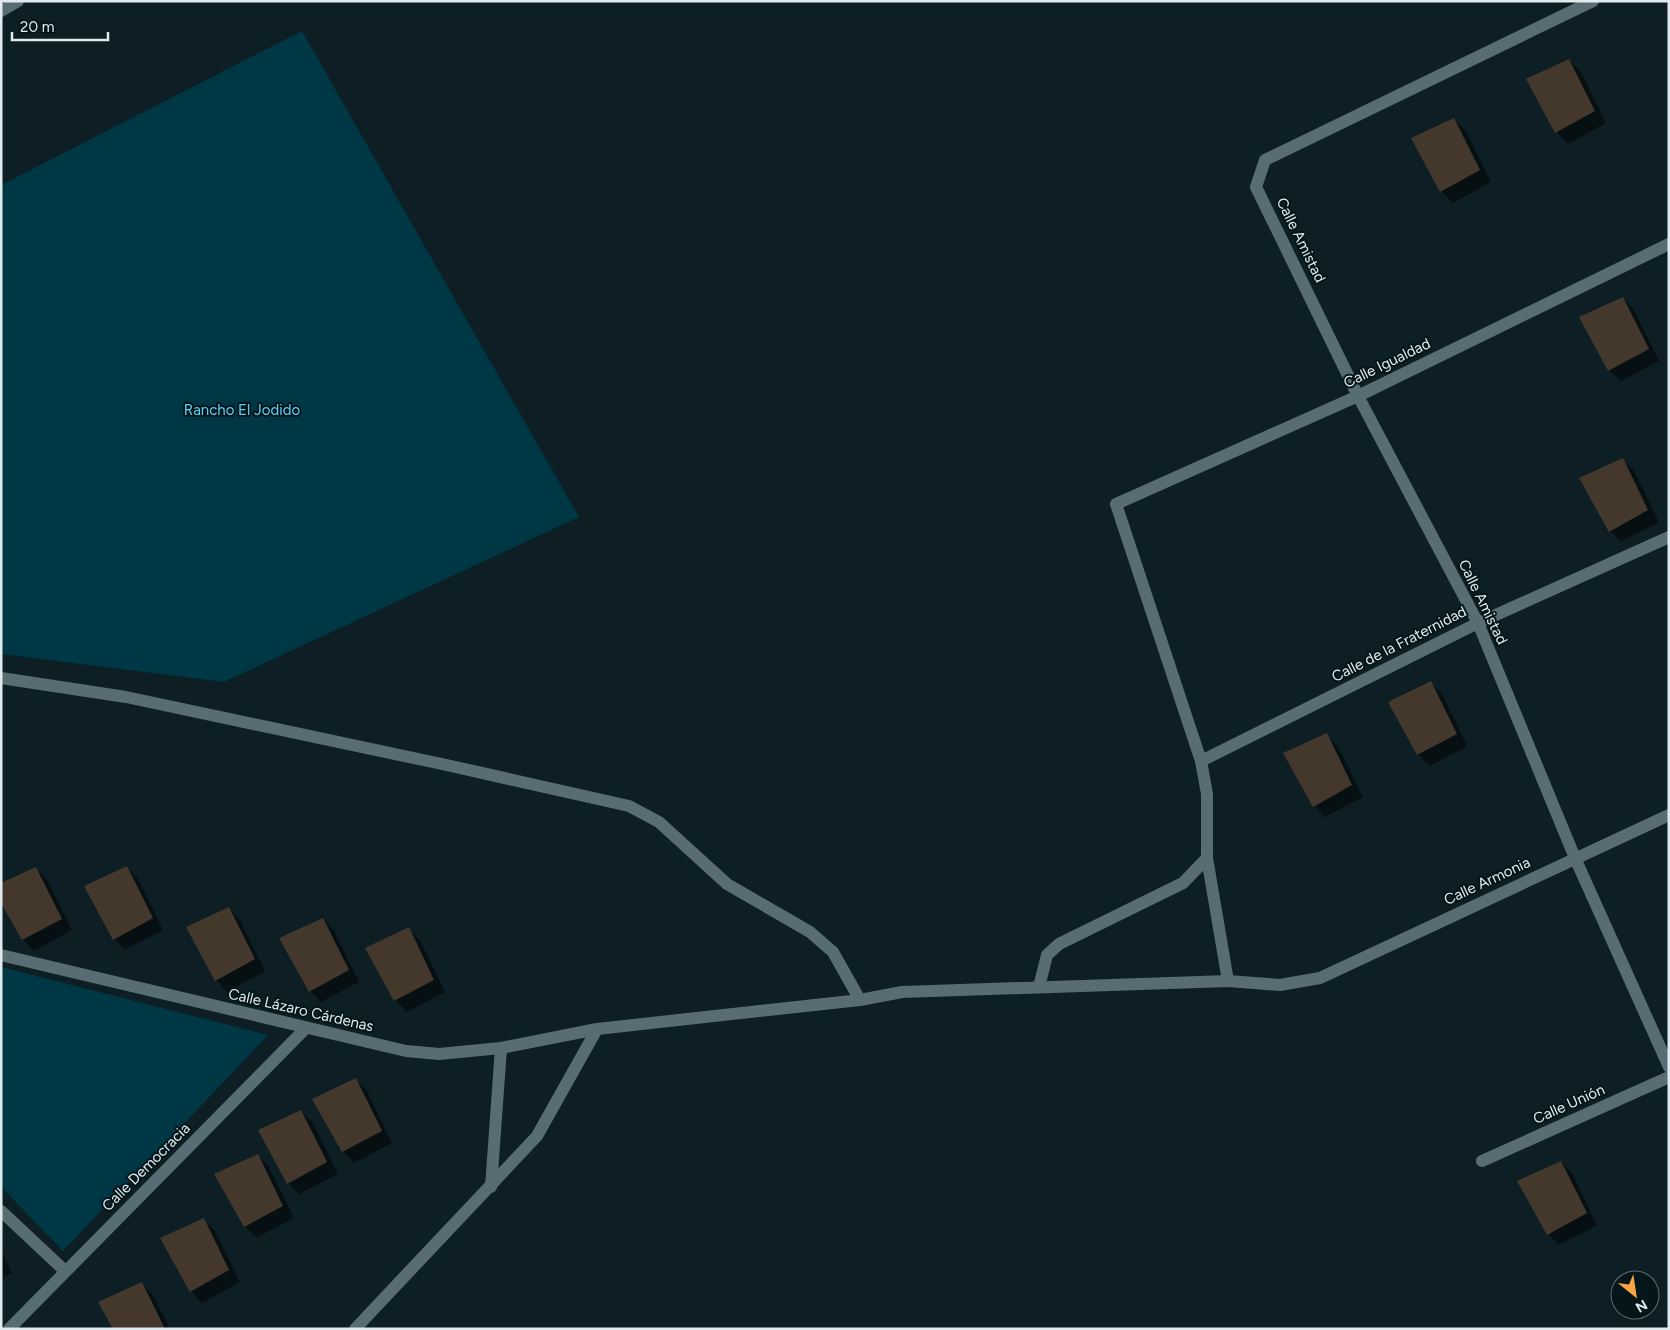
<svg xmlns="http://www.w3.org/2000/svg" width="1670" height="1330" font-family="Figtree,sans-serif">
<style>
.green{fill:#003745}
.shadow{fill:#0007}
.building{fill:#44382c}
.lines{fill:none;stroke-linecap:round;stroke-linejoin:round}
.street{stroke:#586c73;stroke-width:12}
.labels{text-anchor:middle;stroke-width:4;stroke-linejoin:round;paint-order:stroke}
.street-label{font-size:15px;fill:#e0ebef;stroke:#05161b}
.park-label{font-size:15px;fill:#59d5fa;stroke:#05161b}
</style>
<rect width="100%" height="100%" fill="#0d1f25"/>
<g class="green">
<path d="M 302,31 L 579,517 L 224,682 L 1,654 L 1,185 Z"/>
<path d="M 1,967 L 268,1035 L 63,1251 L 1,1187 Z"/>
</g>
<g class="shadow">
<path d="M 1569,60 L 1581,72 L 1606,123 L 1568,144 L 1556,132 Z"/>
<path d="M 1454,119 L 1466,131 L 1491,182 L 1453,203 L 1441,191 Z"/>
<path d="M 1623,298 L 1634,310 L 1659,361 L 1621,381 L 1609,370 Z"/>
<path d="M 1622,460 L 1634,471 L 1659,522 L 1621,542 L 1610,531 Z"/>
<path d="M 1431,683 L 1442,694 L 1467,746 L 1430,766 L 1418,755 L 1389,703 Z"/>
<path d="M 1326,735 L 1338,746 L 1363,797 L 1325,817 L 1314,806 Z"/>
<path d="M 127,867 L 138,879 L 163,930 L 125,950 L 114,939 Z"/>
<path d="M 36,868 L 47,880 L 72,930 L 34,951 L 23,940 L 1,900 Z"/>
<path d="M 229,908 L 240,920 L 265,971 L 227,992 L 216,980 Z"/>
<path d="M 323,919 L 334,930 L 359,982 L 321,1002 L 310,991 Z"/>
<path d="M 408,929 L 420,940 L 445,992 L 407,1012 L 395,1000 L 367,949 Z"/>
<path d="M 356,1080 L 367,1091 L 392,1143 L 354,1163 L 343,1151 Z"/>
<path d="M 301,1111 L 313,1123 L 338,1174 L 299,1194 L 288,1183 Z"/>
<path d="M 257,1155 L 269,1167 L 294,1218 L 256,1238 L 245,1226 Z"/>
<path d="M 1561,1162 L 1572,1173 L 1597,1225 L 1559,1245 L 1548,1234 Z"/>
<path d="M 204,1220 L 215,1231 L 240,1282 L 202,1303 L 191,1291 Z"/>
<path d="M 1,1250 L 12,1273 L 1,1279 Z"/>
<path d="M 141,1283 L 153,1295 L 170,1329 L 114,1329 Z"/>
</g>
<g class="building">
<path d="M 1569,59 L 1595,111 L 1555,133 L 1526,79 Z"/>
<path d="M 1454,118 L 1480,170 L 1440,192 L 1411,138 Z"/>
<path d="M 1623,297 L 1649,349 L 1608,371 L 1579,317 Z"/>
<path d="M 1623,458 L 1648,510 L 1609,532 L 1579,478 Z"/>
<path d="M 1431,681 L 1457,734 L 1417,755 L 1388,702 Z"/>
<path d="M 1327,733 L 1352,785 L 1313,807 L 1283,753 Z"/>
<path d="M 127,866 L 153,918 L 113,940 L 84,886 Z"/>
<path d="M 36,867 L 62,919 L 22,940 L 1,903 L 1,883 Z"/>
<path d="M 229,907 L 255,959 L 215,981 L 186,927 Z"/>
<path d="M 323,918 L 349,970 L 309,992 L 279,938 Z"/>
<path d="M 409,927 L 434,980 L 394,1001 L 365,948 Z"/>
<path d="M 356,1078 L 382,1131 L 342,1152 L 312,1099 Z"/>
<path d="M 301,1110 L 327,1162 L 287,1184 L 258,1130 Z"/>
<path d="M 258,1154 L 283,1206 L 244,1227 L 214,1174 Z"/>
<path d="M 1561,1161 L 1587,1213 L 1547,1235 L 1517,1181 Z"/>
<path d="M 204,1218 L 229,1270 L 190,1292 L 160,1238 Z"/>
<path d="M 142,1282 L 165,1329 L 113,1329 L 98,1302 Z"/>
</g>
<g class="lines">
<g class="street">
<path d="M 1593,1 L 1265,160 L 1256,187 L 1358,396 L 1478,623 L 1575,858 L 1669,1067"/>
<path d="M 1,11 L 18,1"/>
<path d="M 1,678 L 126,697 L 442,764 L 629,806 L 659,822 L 727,884 L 810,932 L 833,952 L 860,1000"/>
<path d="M 1201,761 L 1478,623 L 1669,537"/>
<path d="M 1,955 L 406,1051 L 439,1054 L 501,1048 L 597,1029 L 860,1000 L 902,992 L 1228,981 L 1280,985 L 1320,978 L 1669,815"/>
<path d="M 1228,981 L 1207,858 L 1207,794 L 1201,761 L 1116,504 L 1358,396 L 1669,244"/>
<path d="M 1039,987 L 1047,955 L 1059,944 L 1183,883 L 1207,858"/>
<path d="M 1482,1161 L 1669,1077"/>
<path d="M 491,1187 L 501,1048"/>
<path d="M 1,1211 L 65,1271"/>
<path d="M 9,1329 L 306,1028"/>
<path d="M 355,1329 L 537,1136 L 597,1029"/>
</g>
</g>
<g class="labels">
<g class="street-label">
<text transform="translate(1301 240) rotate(64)" y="5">Calle Amistad</text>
<text transform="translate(1387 363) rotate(-26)" y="5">Calle Igualdad</text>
<text transform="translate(1483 602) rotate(64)" y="5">Calle Amistad</text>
<text transform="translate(1399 644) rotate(-27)" y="5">Calle de la Fraternidad</text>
<text transform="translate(1487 881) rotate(-25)" y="5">Calle Armonia</text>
<text transform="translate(301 1010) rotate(13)" y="5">Calle Lázaro Cárdenas</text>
<text transform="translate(1569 1104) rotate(-24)" y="5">Calle Unión</text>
<text transform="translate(146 1167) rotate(-45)" y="5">Calle Democracia</text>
</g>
<g class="park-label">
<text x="242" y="415">Rancho El Jodido</text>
</g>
</g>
<rect width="1670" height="1330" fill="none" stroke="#e0ebef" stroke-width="5"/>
<g transform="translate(1635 1295) rotate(150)"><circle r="24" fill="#05161b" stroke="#5d6b70"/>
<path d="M0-4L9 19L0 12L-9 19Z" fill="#f4a443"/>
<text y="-8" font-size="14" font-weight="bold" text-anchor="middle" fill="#e0ebef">N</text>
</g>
<path d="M12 32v8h96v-8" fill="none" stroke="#e0ebef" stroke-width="2.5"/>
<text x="20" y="32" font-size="15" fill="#e0ebef" stroke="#05161b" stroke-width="4" paint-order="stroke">20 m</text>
</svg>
